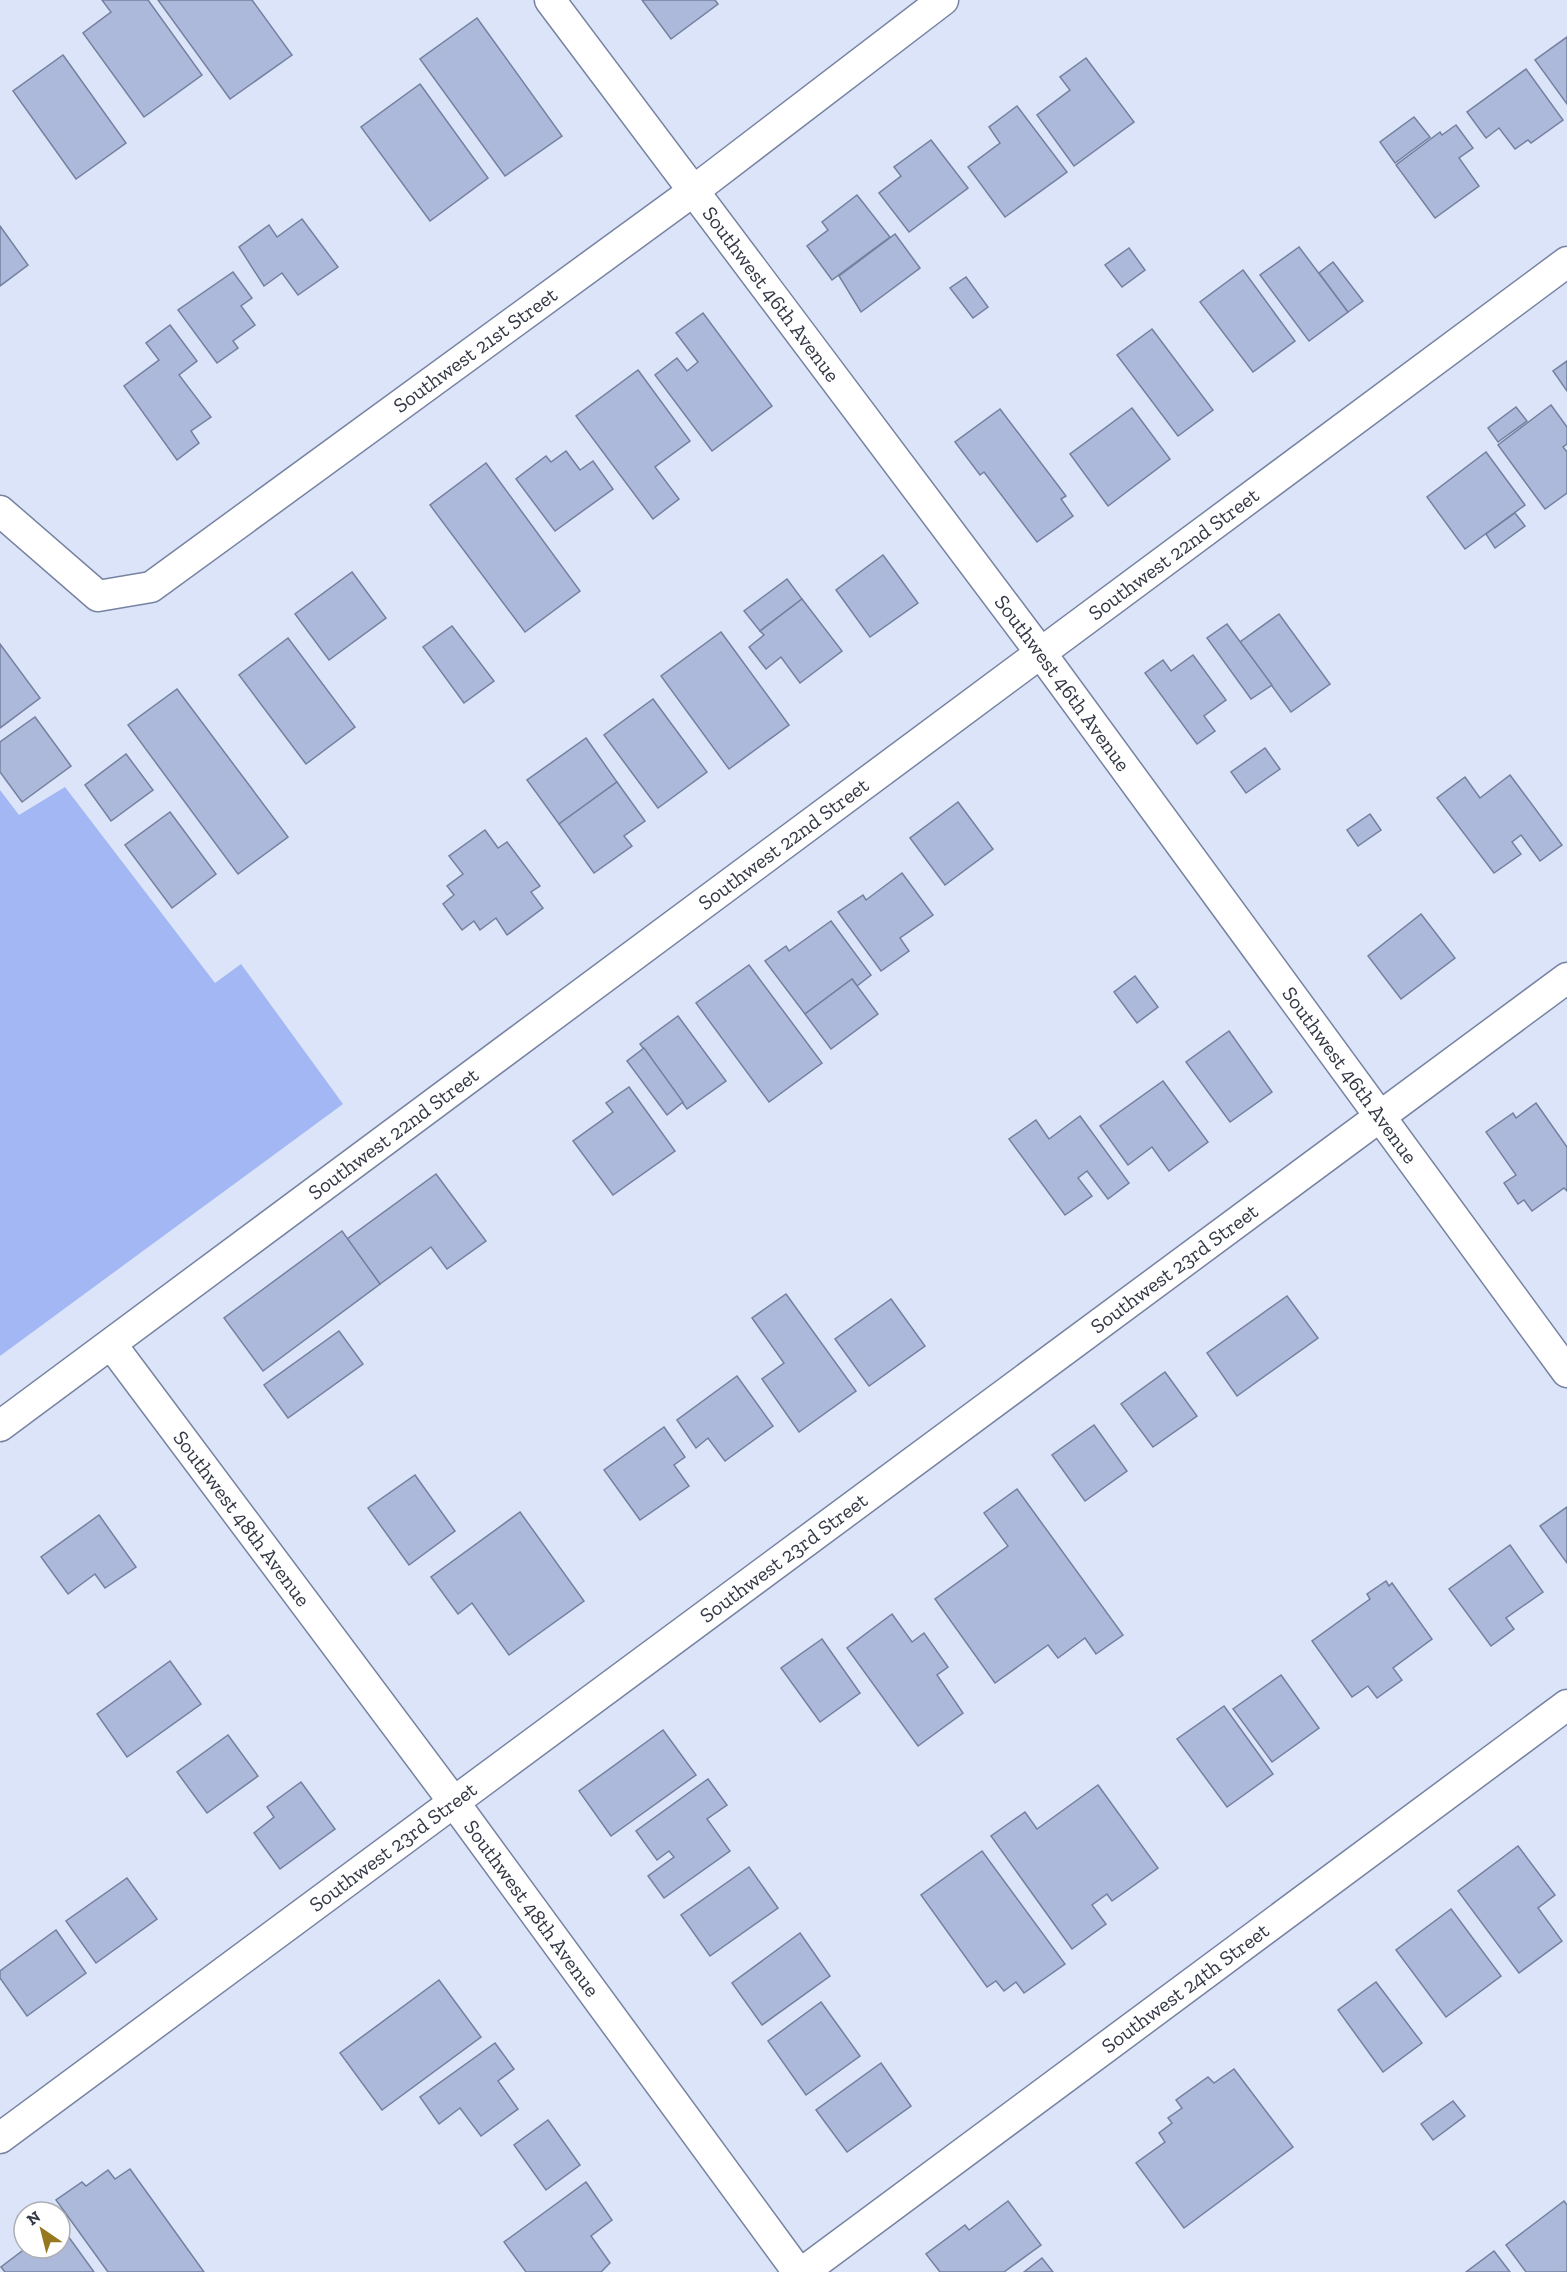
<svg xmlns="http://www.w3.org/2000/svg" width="1567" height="2272" font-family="'Zilla Slab',serif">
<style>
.green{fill:#a2b7f3}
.building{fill:#acb9da;stroke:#74809f;stroke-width:1.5}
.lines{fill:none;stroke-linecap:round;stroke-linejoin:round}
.street-casing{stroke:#7783a2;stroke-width:33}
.street{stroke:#fff;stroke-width:30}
.labels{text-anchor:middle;stroke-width:6;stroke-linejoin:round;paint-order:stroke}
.street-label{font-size:21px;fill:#333845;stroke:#fff}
</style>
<rect width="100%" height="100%" fill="#dce4f9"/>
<path class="green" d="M 65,787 L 215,983 L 241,964 L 343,1104 L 0,1356 L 0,790 L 19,815 Z"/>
<g class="building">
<path d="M 102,0 L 148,0 L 202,75 L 144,117 L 83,33 L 111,12 Z"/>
<path d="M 158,0 L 252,0 L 292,55 L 230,99 Z"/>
<path d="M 642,0 L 715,0 L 718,4 L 671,39 Z"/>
<path d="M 477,18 L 562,136 L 505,176 L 420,59 Z"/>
<path d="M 1567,37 L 1567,104 L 1535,60 Z"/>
<path d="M 63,55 L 126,143 L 76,179 L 13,91 Z"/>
<path d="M 1086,58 L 1134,122 L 1074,166 L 1037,115 L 1070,90 L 1060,77 Z"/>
<path d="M 1526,69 L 1563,120 L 1531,143 L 1528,140 L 1515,149 L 1499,128 L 1486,138 L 1467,112 Z"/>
<path d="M 420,84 L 488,178 L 430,221 L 361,127 Z"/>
<path d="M 1017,106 L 1067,172 L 1005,217 L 968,167 L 1000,143 L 989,127 Z"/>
<path d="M 1414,117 L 1430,137 L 1395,163 L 1380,142 Z"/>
<path d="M 1456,125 L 1473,148 L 1459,158 L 1479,186 L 1435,218 L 1396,165 L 1440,132 L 1442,135 Z"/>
<path d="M 931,140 L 968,188 L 909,232 L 879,193 L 901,176 L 894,167 Z"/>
<path d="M 857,195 L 890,237 L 832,280 L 807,246 L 828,230 L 822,222 Z"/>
<path d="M 302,219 L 338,267 L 298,295 L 282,273 L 264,286 L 239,247 L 269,225 L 277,237 Z"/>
<path d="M 0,226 L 28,265 L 0,286 Z"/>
<path d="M 895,234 L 920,268 L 861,312 L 839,276 Z"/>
<path d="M 1299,247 L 1348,312 L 1309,341 L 1260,275 Z"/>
<path d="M 1129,248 L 1145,270 L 1122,287 L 1105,265 Z"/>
<path d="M 1333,262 L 1363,301 L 1348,312 L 1319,273 Z"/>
<path d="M 1243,270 L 1295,341 L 1253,372 L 1200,302 Z"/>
<path d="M 233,272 L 252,298 L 241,306 L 255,325 L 233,341 L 238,348 L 217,363 L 178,310 Z"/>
<path d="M 966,277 L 988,307 L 973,318 L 950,288 Z"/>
<path d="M 703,313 L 772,406 L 712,451 L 655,375 L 677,358 L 687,371 L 698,362 L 676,333 Z"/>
<path d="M 170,325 L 197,361 L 179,375 L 211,417 L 191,431 L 199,443 L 177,460 L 124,386 L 159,360 L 146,343 Z"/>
<path d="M 1152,329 L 1213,410 L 1178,436 L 1117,355 Z"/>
<path d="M 1567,361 L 1567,391 L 1553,371 Z"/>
<path d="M 638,370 L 690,441 L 655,467 L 679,499 L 653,519 L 576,416 Z"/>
<path d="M 1551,405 L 1567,427 L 1567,444 L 1563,447 L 1567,452 L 1567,493 L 1545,509 L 1498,445 Z"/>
<path d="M 1516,407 L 1527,421 L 1498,442 L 1488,428 Z"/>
<path d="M 1132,408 L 1170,459 L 1108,506 L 1070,454 Z"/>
<path d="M 1000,409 L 1066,496 L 1061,499 L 1073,516 L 1037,542 L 984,472 L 980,475 L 955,442 Z"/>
<path d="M 566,451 L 580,470 L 593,461 L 613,489 L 555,531 L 516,479 L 546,456 L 551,462 Z"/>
<path d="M 1486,452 L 1525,505 L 1465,549 L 1427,497 Z"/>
<path d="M 486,463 L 580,591 L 525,632 L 430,505 Z"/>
<path d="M 1515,513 L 1525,526 L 1495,548 L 1486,534 Z"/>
<path d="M 883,555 L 918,603 L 870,637 L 836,590 Z"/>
<path d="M 352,572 L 386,618 L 329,660 L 295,614 Z"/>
<path d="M 787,579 L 802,599 L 760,631 L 744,611 Z"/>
<path d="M 802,599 L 842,651 L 800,683 L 781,657 L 766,669 L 749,647 L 764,635 L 760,631 Z"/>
<path d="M 1279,614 L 1330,684 L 1291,712 L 1240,642 Z"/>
<path d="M 1227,624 L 1272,685 L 1251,699 L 1207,638 Z"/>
<path d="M 452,626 L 494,681 L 464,703 L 423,647 Z"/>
<path d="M 721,632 L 789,725 L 729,769 L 661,676 Z"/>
<path d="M 288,638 L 355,727 L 306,764 L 239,675 Z"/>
<path d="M 0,644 L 40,698 L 0,728 Z"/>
<path d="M 1193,655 L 1226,700 L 1204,716 L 1215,731 L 1197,744 L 1145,673 L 1163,660 L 1171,671 Z"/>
<path d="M 177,689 L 288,837 L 238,874 L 128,725 Z"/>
<path d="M 653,699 L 707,772 L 658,808 L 604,735 Z"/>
<path d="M 35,717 L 71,766 L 22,802 L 0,772 L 0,742 Z"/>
<path d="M 586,738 L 617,782 L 559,824 L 527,780 Z"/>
<path d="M 1265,748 L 1280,769 L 1246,793 L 1231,772 Z"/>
<path d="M 126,754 L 153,790 L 111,821 L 85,785 Z"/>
<path d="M 1510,775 L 1562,845 L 1540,861 L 1521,835 L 1512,842 L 1521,854 L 1494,873 L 1437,798 L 1465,777 L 1480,798 Z"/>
<path d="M 617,782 L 645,821 L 624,836 L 632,846 L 594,873 L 559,824 Z"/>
<path d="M 958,802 L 993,849 L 945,885 L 910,838 Z"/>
<path d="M 170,812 L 216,874 L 172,908 L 125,845 Z"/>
<path d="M 1370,814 L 1381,830 L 1358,846 L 1347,830 Z"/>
<path d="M 485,830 L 498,848 L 507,842 L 540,886 L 531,892 L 543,908 L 507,935 L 496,918 L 480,930 L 474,921 L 462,930 L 443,904 L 454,895 L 447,886 L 463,874 L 449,856 Z"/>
<path d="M 902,873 L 933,915 L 900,938 L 909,951 L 881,971 L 838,912 L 863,895 L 866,900 Z"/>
<path d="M 1421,914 L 1455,958 L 1401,999 L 1368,956 Z"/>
<path d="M 831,921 L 871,975 L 857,986 L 852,979 L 805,1014 L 765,961 L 786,946 L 789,951 Z"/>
<path d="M 749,965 L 822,1063 L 769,1102 L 696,1003 Z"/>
<path d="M 1135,976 L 1158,1007 L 1137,1023 L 1114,992 Z"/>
<path d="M 852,979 L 878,1014 L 831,1049 L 805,1014 Z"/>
<path d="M 678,1016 L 726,1081 L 687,1109 L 640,1044 Z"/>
<path d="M 1229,1031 L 1272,1092 L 1230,1122 L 1186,1062 Z"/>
<path d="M 644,1048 L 683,1102 L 667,1115 L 627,1061 Z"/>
<path d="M 1163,1081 L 1208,1142 L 1169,1171 L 1152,1147 L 1128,1165 L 1100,1126 Z"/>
<path d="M 629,1087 L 675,1151 L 613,1195 L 573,1141 L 613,1112 L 606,1103 Z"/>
<path d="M 1536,1103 L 1567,1147 L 1567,1191 L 1564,1188 L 1532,1211 L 1524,1200 L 1518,1204 L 1504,1183 L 1516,1175 L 1486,1132 L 1513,1113 L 1516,1118 Z"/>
<path d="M 1080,1116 L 1129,1183 L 1108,1199 L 1087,1171 L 1078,1178 L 1092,1196 L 1065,1215 L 1009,1139 L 1036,1120 L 1049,1139 Z"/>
<path d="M 436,1174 L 486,1241 L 447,1269 L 431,1247 L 380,1284 L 347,1239 Z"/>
<path d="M 342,1231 L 380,1284 L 263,1371 L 224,1318 Z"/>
<path d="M 786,1294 L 856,1391 L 799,1432 L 762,1379 L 784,1363 L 752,1318 Z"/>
<path d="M 1287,1296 L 1318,1338 L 1237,1396 L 1207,1353 Z"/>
<path d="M 891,1299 L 925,1346 L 869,1386 L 835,1339 Z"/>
<path d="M 339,1331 L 363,1364 L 288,1418 L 264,1385 Z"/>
<path d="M 1165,1372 L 1197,1416 L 1153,1447 L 1121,1404 Z"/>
<path d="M 737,1376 L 773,1426 L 725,1461 L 708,1438 L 696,1448 L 677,1420 Z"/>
<path d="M 1094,1425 L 1127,1471 L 1085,1501 L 1052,1455 Z"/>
<path d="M 664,1427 L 685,1457 L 674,1465 L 689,1486 L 640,1520 L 604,1470 Z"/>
<path d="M 415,1475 L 455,1531 L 409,1565 L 368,1508 Z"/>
<path d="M 1017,1489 L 1123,1635 L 1096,1654 L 1085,1638 L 1058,1658 L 1048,1645 L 995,1683 L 935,1599 L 1008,1546 L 984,1513 Z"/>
<path d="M 1567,1507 L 1567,1563 L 1540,1526 Z"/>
<path d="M 520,1512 L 584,1601 L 509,1655 L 472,1603 L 458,1614 L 431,1577 Z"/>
<path d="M 99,1515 L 136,1567 L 105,1588 L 95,1574 L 68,1594 L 41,1557 Z"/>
<path d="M 1510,1545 L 1543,1592 L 1506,1618 L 1514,1629 L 1491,1646 L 1449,1589 Z"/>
<path d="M 1386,1581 L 1389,1586 L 1392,1583 L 1432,1639 L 1393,1668 L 1402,1680 L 1377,1698 L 1368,1686 L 1352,1697 L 1312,1641 L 1370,1599 L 1367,1594 Z"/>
<path d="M 892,1614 L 912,1642 L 924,1633 L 948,1667 L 937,1675 L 963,1713 L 918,1746 L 847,1648 Z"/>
<path d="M 822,1639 L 860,1693 L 820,1722 L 781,1668 Z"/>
<path d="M 170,1661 L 201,1704 L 127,1757 L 97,1714 Z"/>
<path d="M 1281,1675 L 1319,1728 L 1272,1762 L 1233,1709 Z"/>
<path d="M 1224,1706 L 1273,1774 L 1227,1807 L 1177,1739 Z"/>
<path d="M 663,1730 L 696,1775 L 611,1836 L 579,1791 Z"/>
<path d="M 228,1735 L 258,1776 L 207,1813 L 177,1772 Z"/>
<path d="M 708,1779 L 727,1805 L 707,1819 L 730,1851 L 664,1898 L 648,1876 L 674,1857 L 669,1851 L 657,1860 L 636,1831 Z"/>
<path d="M 301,1782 L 335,1829 L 280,1869 L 254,1833 L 274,1817 L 267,1807 Z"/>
<path d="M 1098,1785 L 1158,1868 L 1112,1901 L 1107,1894 L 1092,1905 L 1106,1924 L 1072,1949 L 991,1836 L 1025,1812 L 1037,1829 Z"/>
<path d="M 1518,1846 L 1555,1895 L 1538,1908 L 1562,1941 L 1519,1973 L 1458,1891 Z"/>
<path d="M 982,1851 L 1065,1964 L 1024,1993 L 1016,1982 L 1004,1991 L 996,1981 L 987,1987 L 921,1895 Z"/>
<path d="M 749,1867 L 778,1908 L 710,1956 L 681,1915 Z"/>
<path d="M 127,1878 L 157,1919 L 96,1963 L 66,1921 Z"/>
<path d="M 1451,1909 L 1501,1976 L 1446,2017 L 1396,1950 Z"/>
<path d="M 56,1930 L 86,1973 L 27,2016 L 0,1978 L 0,1971 Z"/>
<path d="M 800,1933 L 830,1976 L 762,2025 L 732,1983 Z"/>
<path d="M 439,1980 L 481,2037 L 382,2110 L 340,2053 Z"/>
<path d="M 1376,1982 L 1422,2043 L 1383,2072 L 1338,2010 Z"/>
<path d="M 821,2002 L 860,2056 L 806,2095 L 768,2041 Z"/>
<path d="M 495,2043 L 514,2069 L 498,2081 L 518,2109 L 481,2136 L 460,2108 L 439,2124 L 420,2097 Z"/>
<path d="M 881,2063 L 911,2106 L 847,2152 L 816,2110 Z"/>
<path d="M 1234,2069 L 1293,2147 L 1184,2228 L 1136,2163 L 1165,2142 L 1159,2133 L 1172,2123 L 1168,2118 L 1182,2108 L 1176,2100 L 1208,2077 L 1214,2083 Z"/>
<path d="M 1453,2101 L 1465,2116 L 1433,2140 L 1421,2124 Z"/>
<path d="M 548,2120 L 580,2165 L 546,2190 L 514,2145 Z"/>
<path d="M 130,2169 L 204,2272 L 108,2272 L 56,2200 L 82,2182 L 86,2186 L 108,2170 L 115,2179 Z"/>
<path d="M 586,2182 L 612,2220 L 591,2236 L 610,2263 L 601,2272 L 526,2272 L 504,2242 Z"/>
<path d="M 1008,2201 L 1041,2245 L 1004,2272 L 940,2272 L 926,2254 L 965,2225 L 969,2230 Z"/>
<path d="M 1564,2201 L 1567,2205 L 1567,2272 L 1526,2272 L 1506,2245 Z"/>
<path d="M 60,2225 L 94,2272 L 5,2272 L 1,2267 L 26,2248 L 60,2248 Z"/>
<path d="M 1494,2251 L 1510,2272 L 1466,2272 Z"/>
<path d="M 1042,2258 L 1053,2272 L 1024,2272 Z"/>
</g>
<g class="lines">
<g class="street-casing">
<g id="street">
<path id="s1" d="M 550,0 L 1040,652 L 1567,1372"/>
<path id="s2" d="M 0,511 L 98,596 L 151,587 L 692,192 L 943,0"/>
<path id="s3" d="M 111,1344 L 453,1801 L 798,2272"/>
<path id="s4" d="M 0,1426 L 1567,262"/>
<path id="s5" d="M 0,2138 L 1567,978"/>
<path id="s6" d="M 803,2272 L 1567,1705"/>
</g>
</g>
<use href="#street" class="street"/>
</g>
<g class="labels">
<g class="street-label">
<text dy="7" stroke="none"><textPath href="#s1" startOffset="368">Southwest 46th Avenue</textPath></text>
<text dy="7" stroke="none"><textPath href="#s2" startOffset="585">Southwest 21st Street</textPath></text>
<text dy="7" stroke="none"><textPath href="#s4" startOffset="1462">Southwest 22nd Street</textPath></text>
<text dy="7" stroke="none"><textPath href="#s1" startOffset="854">Southwest 46th Avenue</textPath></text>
<text dy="7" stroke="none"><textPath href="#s4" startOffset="976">Southwest 22nd Street</textPath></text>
<text dy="7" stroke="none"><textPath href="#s1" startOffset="1340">Southwest 46th Avenue</textPath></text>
<text dy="7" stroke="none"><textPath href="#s4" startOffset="490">Southwest 22nd Street</textPath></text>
<text dy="7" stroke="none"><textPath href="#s5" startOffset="1461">Southwest 23rd Street</textPath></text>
<text dy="7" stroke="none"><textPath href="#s3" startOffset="218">Southwest 48th Avenue</textPath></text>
<text dy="7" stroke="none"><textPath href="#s5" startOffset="975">Southwest 23rd Street</textPath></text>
<text dy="7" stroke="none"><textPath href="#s5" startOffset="489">Southwest 23rd Street</textPath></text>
<text dy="7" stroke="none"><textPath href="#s3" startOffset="704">Southwest 48th Avenue</textPath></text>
<text dy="7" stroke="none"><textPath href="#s6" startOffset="476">Southwest 24th Street</textPath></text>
</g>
</g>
<g transform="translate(42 2230) rotate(325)"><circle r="28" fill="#ffffff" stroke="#adafb5" stroke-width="1.5"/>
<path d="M0-4.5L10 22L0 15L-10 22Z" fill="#95781f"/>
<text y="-9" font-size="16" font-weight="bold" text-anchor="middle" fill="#333845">N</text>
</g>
</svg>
